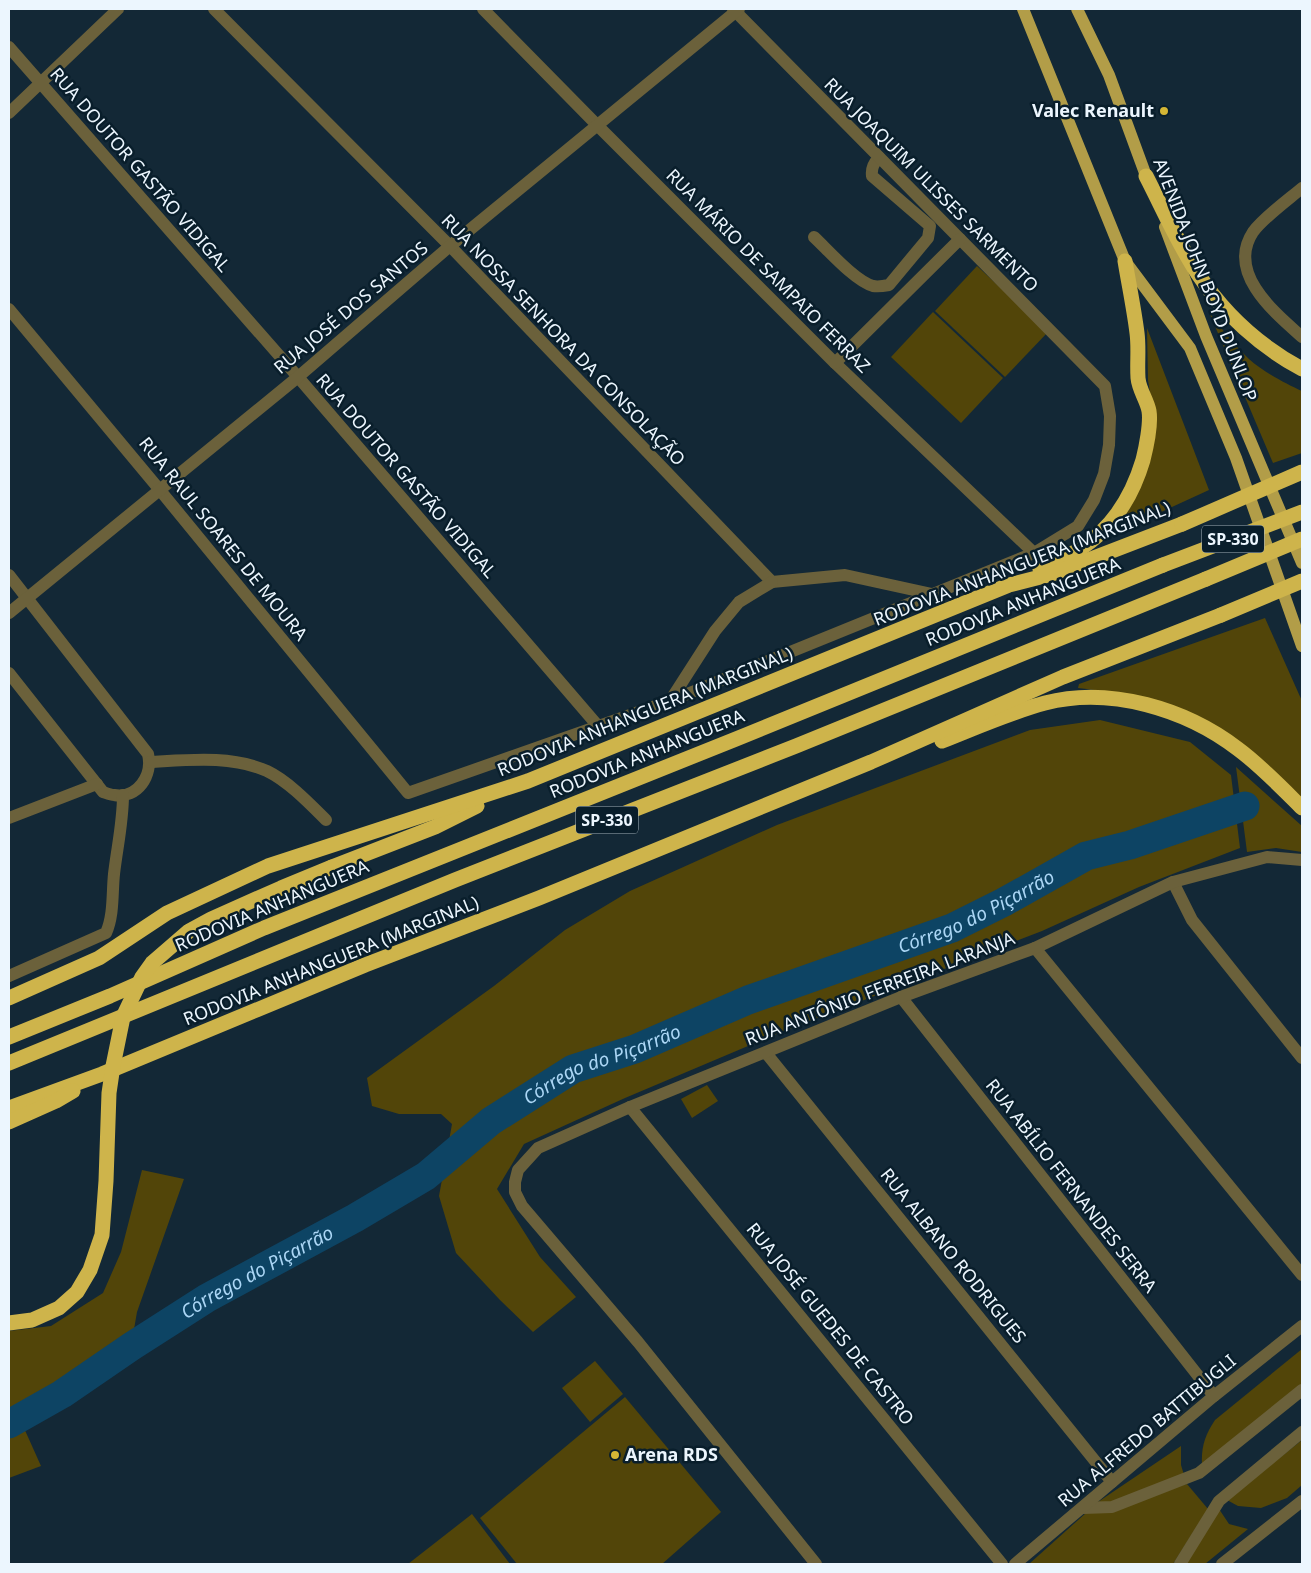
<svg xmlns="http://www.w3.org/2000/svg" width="1311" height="1573" font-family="'Noto Sans',sans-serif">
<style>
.green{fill:#524509}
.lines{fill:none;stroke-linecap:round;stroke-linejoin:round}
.river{stroke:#0d4464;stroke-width:29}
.minor{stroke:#6b613b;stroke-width:12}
.major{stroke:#b29d48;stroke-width:12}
.highway{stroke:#ceb44b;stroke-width:15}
.highway-bridge{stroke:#ceb44b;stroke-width:15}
.poi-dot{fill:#d4b635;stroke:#091e2b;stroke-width:2}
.labels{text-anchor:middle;stroke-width:5;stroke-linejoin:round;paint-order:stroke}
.shield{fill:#091e2b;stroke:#a8b5bf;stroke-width:1}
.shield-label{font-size:16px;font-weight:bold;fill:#ecf6fe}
.poi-label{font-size:18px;font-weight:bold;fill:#ecf6fe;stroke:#091e2b;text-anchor:end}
.street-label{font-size:18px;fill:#ecf6fe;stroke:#091e2b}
.water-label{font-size:19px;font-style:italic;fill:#abd6f5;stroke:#091e2b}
</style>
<rect width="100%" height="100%" fill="#132836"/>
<g class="green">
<path d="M 977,266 L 1048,332 L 1005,377 L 935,311 Z"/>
<path d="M 933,312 L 1003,378 L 961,423 L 891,357 Z"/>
<path d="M 1209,312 C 1221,328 1234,345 1249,359 C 1262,371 1286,384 1302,391 L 1302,453 L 1273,463 Z"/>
<path d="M 1147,328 L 1209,490 L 1111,535 L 1129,510 L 1145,466 L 1152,406 L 1148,380 Z"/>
<path d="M 1265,618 L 1302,701 L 1302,802 L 1238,742 L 1112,692 L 1078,688 L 1079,684 Z"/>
<path d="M 1100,720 L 1190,742 L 1231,775 L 1240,848 L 1139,887 L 1042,931 L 779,1033 L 625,1098 L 524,1144 L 497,1189 L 540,1257 L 576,1297 L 533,1332 L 500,1300 L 456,1253 L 439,1196 L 452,1124 L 441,1114 L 399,1114 L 372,1106 L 367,1078 L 494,986 L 565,930 L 630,891 L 777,825 L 1030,730 Z"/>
<path d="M 1236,767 L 1302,826 L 1302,852 L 1276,848 L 1247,852 Z"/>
<path d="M 707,1085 L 718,1101 L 692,1118 L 681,1099 Z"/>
<path d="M 142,1170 L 184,1179 L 137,1312 L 133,1335 L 15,1408 L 41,1466 L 9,1478 L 9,1331 L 51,1326 L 103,1293 L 121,1252 Z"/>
<path d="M 1302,1349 L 1302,1385 L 1202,1465 C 1201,1447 1205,1435 1215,1420 Z"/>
<path d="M 595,1361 L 623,1394 L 590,1422 L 562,1388 Z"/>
<path d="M 625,1397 L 721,1512 L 662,1564 L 517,1564 L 480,1518 Z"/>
<path d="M 1302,1440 L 1302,1485 L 1287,1498 L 1261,1508 L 1238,1506 L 1227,1500 Z"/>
<path d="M 1181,1446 L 1181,1465 L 1184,1475 L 1110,1503 L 1095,1504 Z"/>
<path d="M 1187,1484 L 1208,1509 L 1173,1564 L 1029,1564 L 1086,1513 Z"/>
<path d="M 1219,1509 L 1229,1524 L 1248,1529 L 1205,1564 L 1186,1564 Z"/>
<path d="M 472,1514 L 510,1564 L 408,1564 Z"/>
</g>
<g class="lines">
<path class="river" id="s1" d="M 9,1424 L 62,1394 L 132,1346 L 207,1298 L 355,1218 L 426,1176 L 491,1121 L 573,1069 L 635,1049 L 748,1000 L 952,928 L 1004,902 L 1086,856 L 1130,845 L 1245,806"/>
<g class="minor">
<path d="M 214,9 L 450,246 L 772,582 L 845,575 L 932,594"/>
<path d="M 483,9 L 597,125 L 835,363 L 1034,553"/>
<path d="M 9,47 L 298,377 L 598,726"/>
<path d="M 9,113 L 118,9"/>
<path d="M 1302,188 C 1289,199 1263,218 1253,232 C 1226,273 1275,313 1302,337"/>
<path d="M 814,237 C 828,250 855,281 873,286 C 878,287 884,286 889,285 L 928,238 L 930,226 L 872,176 C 871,168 874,163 879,157"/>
<path d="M 9,309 L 159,489 L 408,793 L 670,701 L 1034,553 L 1078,526 L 1094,500 L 1104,474 L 1109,445 L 1110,416 L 1105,386 L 733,9"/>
<path d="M 835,363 L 960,239"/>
<path d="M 9,575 L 148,754 C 153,775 138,799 114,795 C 111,795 106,793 103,792 L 9,673"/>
<path d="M 9,613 L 298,377 L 450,246 L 739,9"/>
<path d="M 670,701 L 715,631 L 739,602 L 772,582"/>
<path d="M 150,762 C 188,760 231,755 267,771 C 288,781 310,804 326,820"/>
<path d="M 9,818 L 97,784"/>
<path d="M 1173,882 L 1192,920 L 1302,1058"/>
<path d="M 1035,948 L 1302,1275"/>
<path d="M 9,976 L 106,933 C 114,915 112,893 114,874 C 117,848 123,822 123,795"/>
<path d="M 901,997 L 1214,1396"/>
<path d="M 766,1053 L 1112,1482"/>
<path d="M 630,1107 L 1002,1564"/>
<path d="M 1083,1508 L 1112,1507 L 1199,1473 L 1302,1390"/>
<path d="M 816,1564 L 638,1342 L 522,1206 L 515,1192 L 515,1182 L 518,1170 L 538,1148 L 630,1107 L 901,997 L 1035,948 L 1173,882 L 1267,857 L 1302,860"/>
<path d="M 1015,1564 L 1214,1396 L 1302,1326"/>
<path d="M 1180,1564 L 1219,1501 L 1302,1432"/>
<path d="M 1222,1564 L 1302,1501"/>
</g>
<g class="major">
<path d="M 1023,9 L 1125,261 L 1190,348 L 1236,458 L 1302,646"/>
<path d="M 1077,9 L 1109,75 L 1149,184"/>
<path d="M 1165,227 L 1206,336 L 1302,563"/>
</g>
<g class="highway">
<path d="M 1146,176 C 1163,209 1178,244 1198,274 C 1224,314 1261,347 1302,369"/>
<path d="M 1040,569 C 1053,563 1066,558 1078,550 C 1111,530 1132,497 1143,460 C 1146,448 1151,423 1149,411 C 1147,400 1139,390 1138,378 C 1137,363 1139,348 1137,333 C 1134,309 1129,285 1125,261"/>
<path d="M 942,741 C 975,728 1011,712 1045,703 C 1110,686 1186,709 1238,749 C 1261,766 1282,788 1302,808"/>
<path d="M 332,867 L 435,827 L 477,806"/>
<path d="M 9,998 L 99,958 L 167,913 L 268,866 L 528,781 L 1009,585 L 1052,574 L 1182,524"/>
<path d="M 9,1037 L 110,996 L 264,928 L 736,739 L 1163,565"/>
<path d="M 9,1063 L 455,880 L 796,746 L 1206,579"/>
<path d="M 9,1108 L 102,1074 L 365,965 L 539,898 L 871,762 L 1063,677 L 1221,615"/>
<path d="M 9,1122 L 56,1101 L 73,1091"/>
</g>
<g class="highway-bridge">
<path d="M 1182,524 L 1302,472"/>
<path d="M 1163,565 L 1302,512"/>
<path d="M 1206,579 L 1302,539"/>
<path d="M 1221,615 L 1302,581"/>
<path d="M 9,1323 L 32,1320 L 59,1308 L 77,1292 L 90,1270 L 102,1235 L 106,1181 L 109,1093 L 113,1066 L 123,1017 L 142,977 L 152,963 L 189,931 L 211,919 L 281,888 L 332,867"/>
</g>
</g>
<g class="poi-dot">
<circle cx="1164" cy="111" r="5"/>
<circle cx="615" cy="1455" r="5"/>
</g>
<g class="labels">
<g class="shield">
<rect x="1202" y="525.5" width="62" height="27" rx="4"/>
<rect x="576" y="806.5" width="62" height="27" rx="4"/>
</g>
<g class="shield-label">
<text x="1233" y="545">SP-330</text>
<text x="607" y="826">SP-330</text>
</g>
<g class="poi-label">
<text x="1154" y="117">Valec Renault</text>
<text x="625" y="1461" text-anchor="start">Arena RDS</text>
</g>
<g class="street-label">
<text transform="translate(140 170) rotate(49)" y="6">RUA DOUTOR GASTÃO VIDIGAL</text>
<text transform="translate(931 185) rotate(45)" y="6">RUA JOAQUIM ULISSES SARMENTO</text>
<text transform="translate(768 271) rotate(45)" y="6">RUA MÁRIO DE SAMPAIO FERRAZ</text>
<text transform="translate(1205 280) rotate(69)" y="6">AVENIDA JOHN BOYD DUNLOP</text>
<text transform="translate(351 308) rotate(-40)" y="6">RUA JOSÉ DOS SANTOS</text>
<text transform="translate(563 340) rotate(46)" y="6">RUA NOSSA SENHORA DA CONSOLAÇÃO</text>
<text transform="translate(406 476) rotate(49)" y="6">RUA DOUTOR GASTÃO VIDIGAL</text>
<text transform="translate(223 539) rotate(51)" y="6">RUA RAUL SOARES DE MOURA</text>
<text transform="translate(1022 564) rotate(-21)" y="6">RODOVIA ANHANGUERA (MARGINAL)</text>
<text transform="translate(1023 602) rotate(-22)" y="6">RODOVIA ANHANGUERA</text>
<text transform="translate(645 712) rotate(-22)" y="6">RODOVIA ANHANGUERA (MARGINAL)</text>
<text transform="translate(647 754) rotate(-22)" y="6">RODOVIA ANHANGUERA</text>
<text transform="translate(272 906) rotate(-23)" y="6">RODOVIA ANHANGUERA</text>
<text transform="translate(331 961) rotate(-22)" y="6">RODOVIA ANHANGUERA (MARGINAL)</text>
<text transform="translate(880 989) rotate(-21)" y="6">RUA ANTÔNIO FERREIRA LARANJA</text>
<text transform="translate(1071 1186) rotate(52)" y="6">RUA ABÍLIO FERNANDES SERRA</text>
<text transform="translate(953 1256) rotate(51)" y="6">RUA ALBANO RODRIGUES</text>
<text transform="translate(830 1324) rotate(51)" y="6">RUA JOSÉ GUEDES DE CASTRO</text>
<text transform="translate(1147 1431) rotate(-40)" y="6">RUA ALFREDO BATTIBUGLI</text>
</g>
<g class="water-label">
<text dy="7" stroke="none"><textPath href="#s1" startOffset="1101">Córrego do Piçarrão</textPath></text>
<text dy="7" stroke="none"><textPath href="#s1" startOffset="696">Córrego do Piçarrão</textPath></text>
<text dy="7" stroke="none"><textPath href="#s1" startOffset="291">Córrego do Piçarrão</textPath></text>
</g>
</g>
<rect width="1311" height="1573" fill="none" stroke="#ecf6fe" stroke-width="20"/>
</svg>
